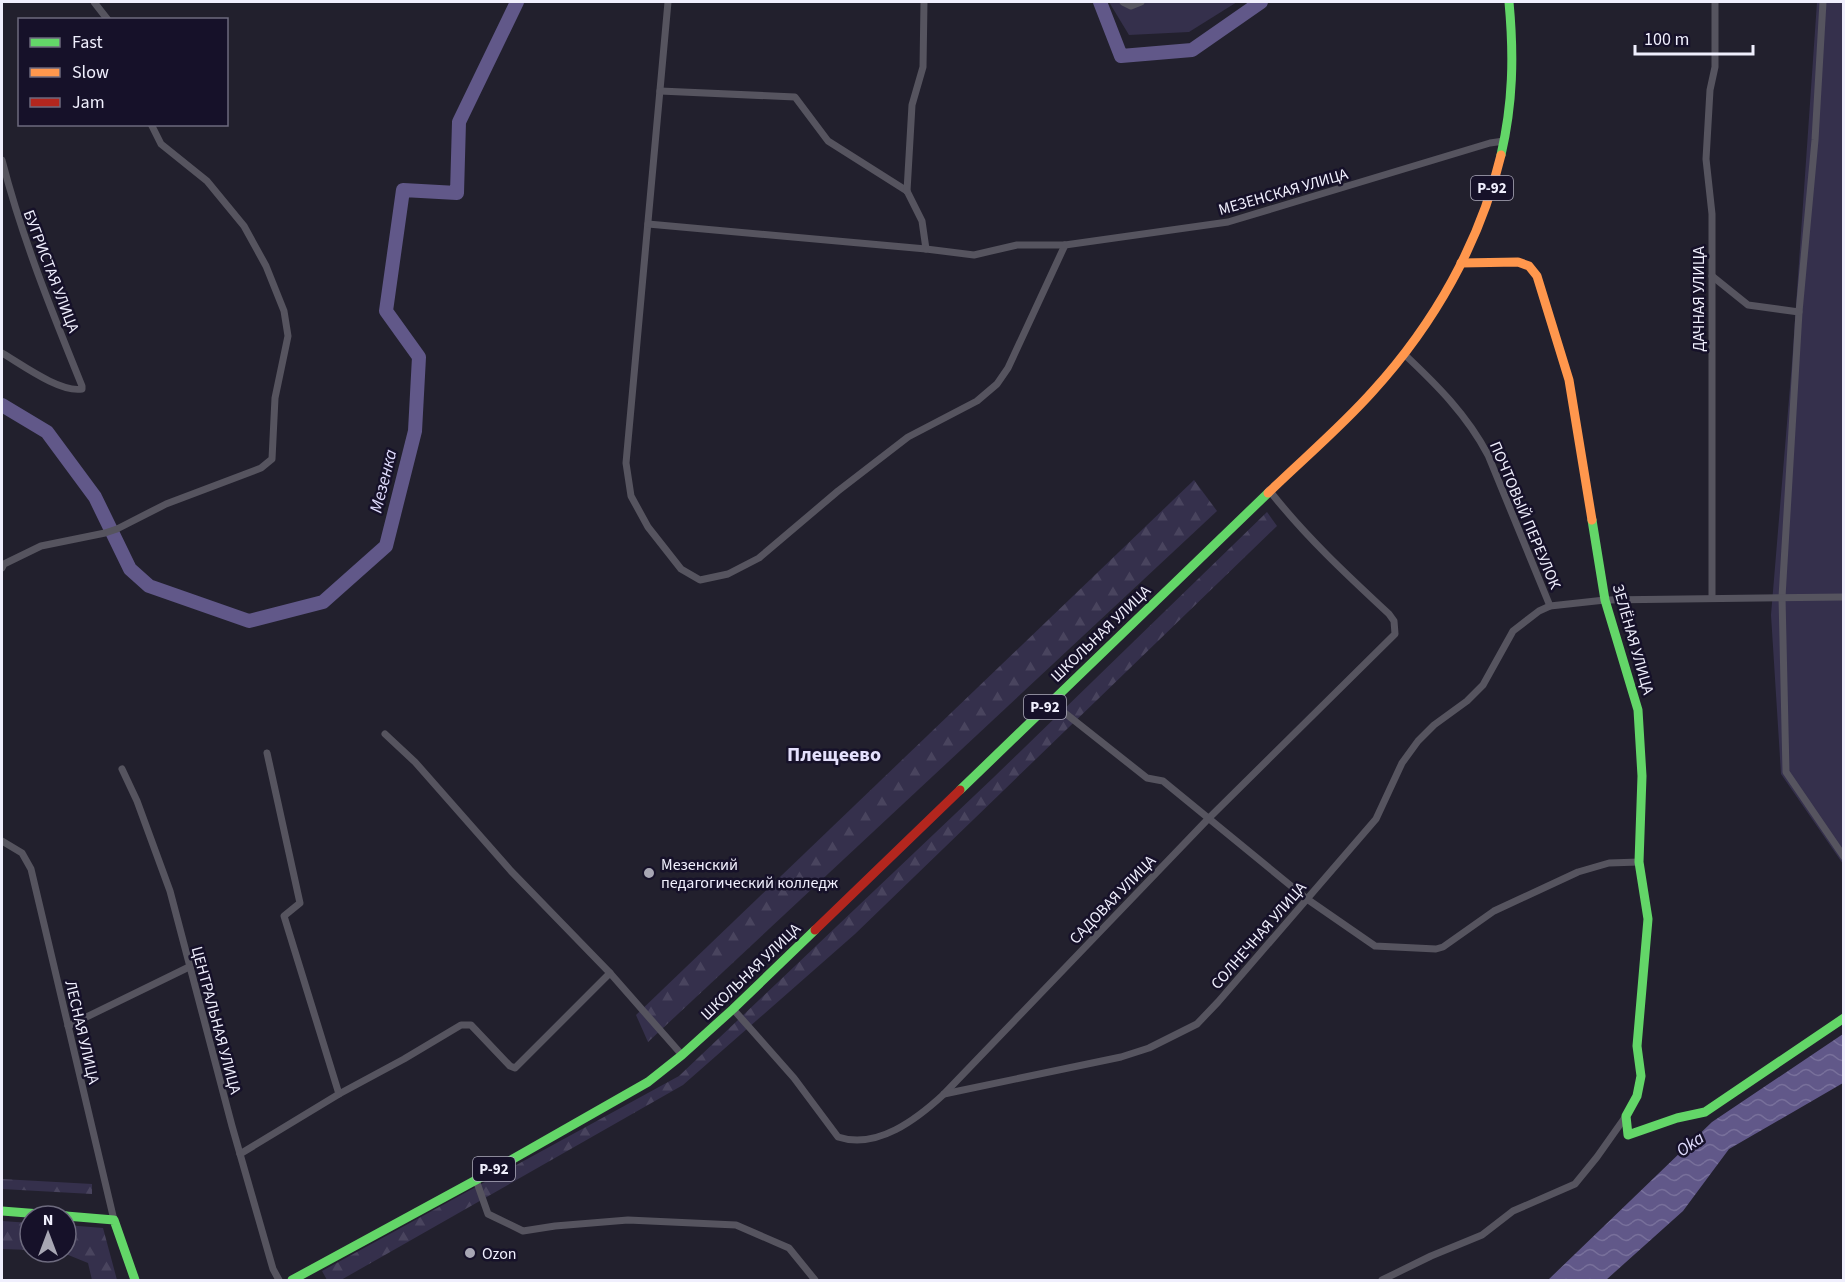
<svg xmlns="http://www.w3.org/2000/svg" width="1845" height="1282" font-family="'Source Sans 3',sans-serif">
<style>
.forest{fill:url(#forest-firs)}
.garden{fill:#35304c}
.water{fill:url(#water-waves)}
.lines{fill:none;stroke-linecap:round;stroke-linejoin:round}
.river{stroke:#615889;stroke-width:14}
.street{stroke:#56545f;stroke-width:7}
.fast{stroke:#63d668;stroke-width:9}
.slow{stroke:#ff974d;stroke-width:9}
.jam{stroke:#b3261e;stroke-width:9}
.poi-dot{fill:#a8a7b4;stroke:#161129;stroke-width:2}
.labels{text-anchor:middle;stroke-width:5;stroke-linejoin:round;paint-order:stroke}
.shield{fill:#161129;stroke:#afacbd;stroke-width:1.5}
.shield-label{font-size:15px;font-weight:bold;fill:#f0effd}
.street-label{font-size:16px;fill:#f0effd;stroke:#161129}
.poi-label{font-size:16px;fill:#f0effd;stroke:#161129;text-anchor:start}
.water-label{font-size:18px;font-style:italic;fill:#e1ddfe;stroke:#161129}
.quarter-label{font-size:20px;font-weight:bold;fill:#e4e0fc;stroke:#161129}
</style>
<defs>
<pattern id="forest-firs" width="22" height="20" patternUnits="userSpaceOnUse" patternTransform="scale(1.5)"><rect width="22" height="20" fill="#35304c"/><path d="M5 1l3.5 6h-7zM16 11l3.5 6h-7z" fill="#49445e"/></pattern>
<pattern id="water-waves" width="16" height="10" patternUnits="userSpaceOnUse" patternTransform="scale(1.5)"><rect width="16" height="10" fill="#615889"/><path d="M0 5q4-4 8 0t8 0" fill="none" stroke="#78709b"/></pattern>
</defs>
<rect width="100%" height="100%" fill="#22202d"/>
<g class="forest">
<path d="M 1194,480 L 1217,511 L 648,1042 L 636,1015 Z"/>
<path d="M 1267,512 L 1277,526 L 855,934 L 683,1085 L 341,1280 L 327,1280 L 322,1271 L 679,1076 L 994,777 Z"/>
<path d="M 2,1179 L 92,1184 L 92,1194 L 2,1189 Z"/>
<path d="M 2,1221 L 30,1223 L 30,1250 L 2,1249 Z"/>
<path d="M 66,1225 L 103,1228 L 117,1280 L 92,1280 L 88,1263 L 61,1252 L 66,1252 Z"/>
</g>
<g class="garden">
<path d="M 1109,2 L 1237,2 L 1189,32 L 1129,35 Z"/>
<path d="M 1817,2 L 1843,2 L 1843,864 L 1781,774 L 1771,615 L 1792,363 Z"/>
</g>
<path class="water" d="M 1843,1034 L 1843,1083 L 1729,1149 L 1683,1211 L 1606,1280 L 1548,1280 L 1712,1122 Z"/>
<g class="lines">
<g class="river">
<path d="M 1100,2 L 1121,56 L 1192,50 L 1261,2"/>
<path d="M 2,405 L 47,432 L 95,497 L 130,569 L 149,586 L 249,621 L 323,602 L 386,546 L 415,431 L 419,357 L 386,311 L 403,190 L 457,193 L 459,122 L 517,2"/>
</g>
<g class="street">
<path d="M 94,2 L 108,20"/>
<path d="M 668,2 L 626,463 L 631,496 L 648,527 L 681,569 L 700,580 L 728,574 L 759,558 L 838,491 L 908,437 L 977,401 L 997,384 L 1008,368 L 1065,245"/>
<path d="M 1123,2 L 1131,6 L 1141,2"/>
<path d="M 1823,2 L 1815,140 L 1799,312 L 1782,597 L 1786,772 L 1844,857"/>
<path d="M 660,91 L 795,97 L 828,141 L 907,191 L 922,221 L 926,249"/>
<path d="M 2,160 C 22,238 52,312 82,386 L 82,389 C 60,393 21,364 2,353"/>
<path d="M 907,191 L 912,105 L 923,67 L 924,2"/>
<path d="M 648,224 L 926,249 L 974,255 L 1017,245 L 1065,245 L 1228,222 L 1490,143 L 1504,141"/>
<path d="M 1712,276 L 1748,305 L 1799,312"/>
<path d="M 1404,354 C 1437,385 1467,415 1488,455 L 1550,606"/>
<path d="M 2,568 L 4,564 L 41,546 L 105,533 L 117,529 L 166,504 L 261,468 L 272,459 L 275,398 L 288,336 L 284,311 L 266,266 L 244,226 L 207,181 L 161,144 L 151,124"/>
<path d="M 1712,598 L 1712,214 L 1706,159 L 1710,90 L 1715,67 L 1715,2"/>
<path d="M 1051,702 L 1147,778 L 1163,781 L 1307,899 L 1375,946 L 1436,949 L 1443,947 L 1494,911 L 1578,872 L 1609,863 L 1639,862"/>
<path d="M 385,734 L 415,762 L 511,871 L 610,973"/>
<path d="M 267,753 L 300,903 L 284,916 L 339,1094"/>
<path d="M 122,769 L 137,801 L 170,891 L 232,1126 L 273,1269 L 279,1280"/>
<path d="M 2,841 L 22,853 L 31,869 L 114,1220"/>
<path d="M 733,1009 L 794,1078 L 838,1137 C 877,1150 917,1119 944,1094 L 1208,819 L 1395,634 L 1394,621 L 1389,614 C 1347,575 1305,536 1269,490"/>
<path d="M 68,1026 L 189,967"/>
<path d="M 944,1094 L 1121,1057 L 1149,1048 L 1197,1024 L 1218,1002 L 1376,819 L 1402,763 L 1418,741 L 1434,725 L 1467,701 L 1483,685 L 1513,631 L 1539,611 L 1550,606 L 1605,600 L 1844,597"/>
<path d="M 240,1154 L 339,1094 L 404,1059 L 461,1025 L 471,1025 L 510,1066 L 515,1068 L 610,973 L 682,1055"/>
<path d="M 476,1180 L 488,1214 L 523,1231 L 555,1226 L 628,1220 L 736,1225 L 789,1248 L 815,1280"/>
<path d="M 1382,1280 L 1431,1256 L 1482,1235 L 1513,1211 L 1575,1184 L 1597,1157 L 1626,1116"/>
</g>
<g class="fast">
<path d="M 1501,155 C 1513,103 1514,56 1509,2"/>
<path d="M 1592,520 L 1605,600 L 1638,710 L 1642,776 L 1639,862 L 1648,919 L 1637,1046 L 1641,1076 L 1637,1096 L 1626,1116 L 1628,1135 L 1677,1118 L 1705,1112 L 1844,1018"/>
<path d="M 960,790 L 1268,493"/>
<path d="M 2,1211 L 66,1216"/>
<path d="M 66,1216 L 114,1220 L 135,1280"/>
<path d="M 292,1280 L 476,1180 L 648,1082 L 682,1055 L 733,1009 L 815,930"/>
</g>
<g class="slow">
<path d="M 1461,263 L 1518,262 L 1529,266 L 1537,276 L 1569,380 L 1592,520"/>
<path d="M 1268,493 C 1303,459 1341,427 1373,391 C 1434,324 1480,243 1501,155"/>
</g>
<path class="jam" d="M 815,930 L 960,790"/>
</g>
<g class="poi-dot">
<circle cx="649" cy="873" r="6"/>
<circle cx="470" cy="1253" r="6"/>
</g>
<g class="labels">
<g class="shield">
<rect x="1471" y="176" width="42" height="24" rx="4.5"/>
<rect x="1024" y="695" width="42" height="24" rx="4.5"/>
<rect x="473" y="1157" width="42" height="24" rx="4.5"/>
</g>
<g class="shield-label">
<text x="1492" y="193">Р-92</text>
<text x="1045" y="712">Р-92</text>
<text x="494" y="1174">Р-92</text>
</g>
<g class="street-label">
<text transform="translate(1283 191) rotate(-16)" y="6">МЕЗЕНСКАЯ УЛИЦА</text>
<text transform="translate(52 271) rotate(69)" y="6">БУГРИСТАЯ УЛИЦА</text>
<text transform="translate(1698 299) rotate(-90)" y="6">ДАЧНАЯ УЛИЦА</text>
<text transform="translate(1526 515) rotate(67)" y="6">ПОЧТОВЫЙ ПЕРЕУЛОК</text>
<text transform="translate(1100 633) rotate(-44)" y="6">ШКОЛЬНАЯ УЛИЦА</text>
<text transform="translate(1634 639) rotate(74)" y="6">ЗЕЛЁНАЯ УЛИЦА</text>
<text transform="translate(1112 899) rotate(-46)" y="6">САДОВАЯ УЛИЦА</text>
<text transform="translate(1258 935) rotate(-49)" y="6">СОЛНЕЧНАЯ УЛИЦА</text>
<text transform="translate(750 971) rotate(-44)" y="6">ШКОЛЬНАЯ УЛИЦА</text>
<text transform="translate(217 1020) rotate(75)" y="6">ЦЕНТРАЛЬНАЯ УЛИЦА</text>
<text transform="translate(83 1032) rotate(77)" y="6">ЛЕСНАЯ УЛИЦА</text>
</g>
<g class="poi-label">
<text x="661" y="870">Мезенский<tspan x="661" dy="18">педагогический колледж</tspan></text>
<text x="482" y="1259">Ozon</text>
</g>
<g class="water-label">
<text transform="translate(383 481) rotate(-76)" y="6">Мезенка</text>
<text transform="translate(1690 1144) rotate(-35)" y="6">Oka</text>
</g>
<g class="quarter-label">
<text x="834" y="761">Плещеево</text>
</g>
</g>
<rect width="1845" height="1282" fill="none" stroke="#f0effd" stroke-width="6"/>
<rect x="18" y="18" width="210" height="108" fill="#161129" stroke="#6d6a7e" stroke-width="1.5"/>
<rect x="30" y="38" width="30" height="9" fill="#63d668" stroke="#6d6a7e" stroke-width="1.5"/>
<text x="72" y="48" font-size="18" fill="#f0effd">Fast</text>
<rect x="30" y="68" width="30" height="9" fill="#ff974d" stroke="#6d6a7e" stroke-width="1.5"/>
<text x="72" y="78" font-size="18" fill="#f0effd">Slow</text>
<rect x="30" y="98" width="30" height="9" fill="#b3261e" stroke="#6d6a7e" stroke-width="1.5"/>
<text x="72" y="108" font-size="18" fill="#f0effd">Jam</text>
<g transform="translate(48 1234)"><circle r="28" fill="#161129" stroke="#6d6a7e" stroke-width="1.5"/>
<path d="M0-4.5L10 22L0 15L-10 22Z" fill="#a8a7b4"/>
<text y="-9" font-size="16" font-weight="bold" text-anchor="middle" fill="#f0effd">N</text>
</g>
<path d="M1635 45v9h118v-9" fill="none" stroke="#f0effd" stroke-width="3"/>
<text x="1644" y="45" font-size="18" fill="#f0effd" stroke="#161129" stroke-width="4.5" paint-order="stroke">100 m</text>
</svg>
